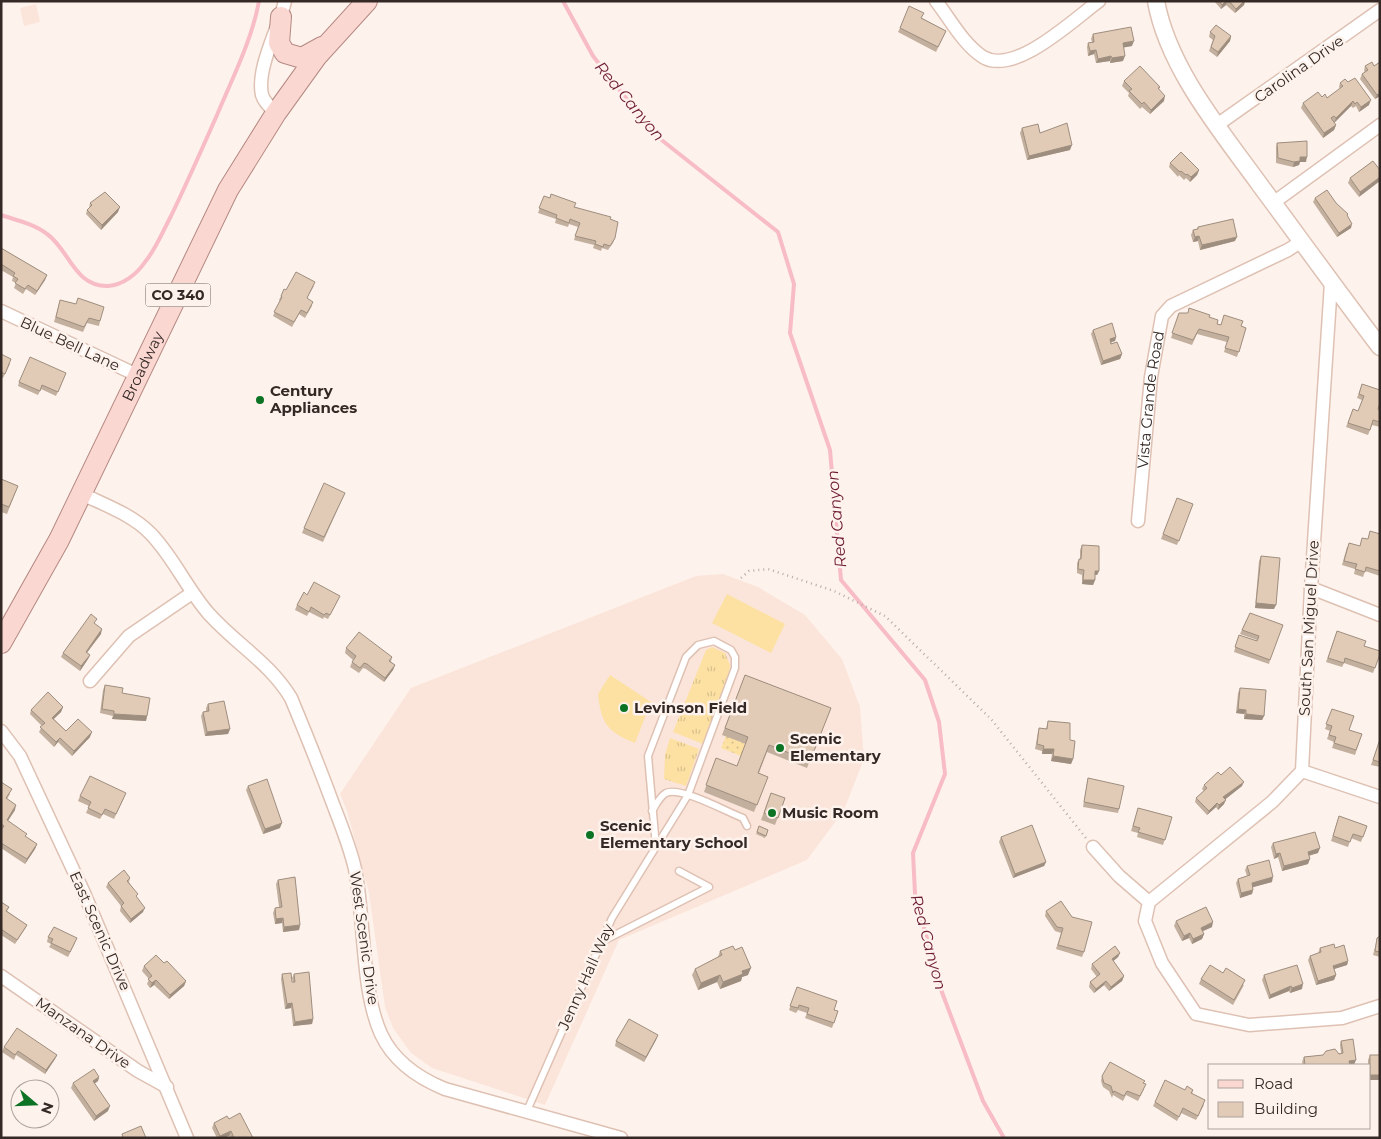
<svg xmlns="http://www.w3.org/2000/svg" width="1381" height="1139" font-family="Montserrat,sans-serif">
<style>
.built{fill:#fbe5da}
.grass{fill:url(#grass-tufts)}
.park{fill:url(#park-dots)}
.pitch{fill:#fde1a3}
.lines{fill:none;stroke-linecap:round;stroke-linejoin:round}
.stream{stroke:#f7bcc6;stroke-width:4}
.service-casing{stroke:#dec1b3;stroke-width:9}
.minor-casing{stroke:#dec1b3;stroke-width:15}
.tertiary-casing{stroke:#dec1b3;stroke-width:19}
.primary-casing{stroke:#b48982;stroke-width:22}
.path{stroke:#b8aca6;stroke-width:2.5;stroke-dasharray:1 4;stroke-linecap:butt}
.service{stroke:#fff;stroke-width:6}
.minor{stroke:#fff;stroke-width:12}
.tertiary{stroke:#fff;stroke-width:16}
.primary{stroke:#fbd7d2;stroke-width:20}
.wall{fill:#c2af9d}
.shaded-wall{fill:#9e8e7f}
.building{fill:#e1cbb6;stroke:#9e8e7f}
.poi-dot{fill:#0c7325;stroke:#fef2ec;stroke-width:2}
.labels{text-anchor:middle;stroke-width:5;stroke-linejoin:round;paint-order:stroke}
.shield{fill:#fef2ec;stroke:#716560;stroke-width:1}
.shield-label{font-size:14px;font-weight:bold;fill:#342924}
.street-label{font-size:15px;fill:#342924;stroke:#fef2ec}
.poi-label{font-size:15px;font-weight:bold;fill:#342924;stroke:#fef2ec;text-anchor:start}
.water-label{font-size:16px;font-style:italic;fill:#6d1b33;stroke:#fef2ec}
</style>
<defs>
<pattern id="grass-tufts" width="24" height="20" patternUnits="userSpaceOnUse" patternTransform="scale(1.25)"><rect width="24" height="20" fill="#fde1a3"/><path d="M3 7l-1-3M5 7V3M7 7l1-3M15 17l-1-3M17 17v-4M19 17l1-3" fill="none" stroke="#d9c18c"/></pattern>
<pattern id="park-dots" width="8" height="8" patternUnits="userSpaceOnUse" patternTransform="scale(1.25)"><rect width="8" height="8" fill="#fde1a3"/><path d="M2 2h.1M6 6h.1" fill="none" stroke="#d9c18c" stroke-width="1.8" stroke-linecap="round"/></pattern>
</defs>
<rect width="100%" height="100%" fill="#fef2ec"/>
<g class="built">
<path d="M 36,4 L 40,22 L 24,26 L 20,8 Z"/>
<path d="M 723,574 L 758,587 L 805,615 L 842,659 L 860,707 L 864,759 L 844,810 L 807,860 L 619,940 L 545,1105 L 432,1068 L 411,1053 L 393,1028 L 385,1007 L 369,893 L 347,811 L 340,794 L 411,688 L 696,576 Z"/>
</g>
<g class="grass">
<path d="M 712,647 L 725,653 L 730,665 L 729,675 L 703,744 L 673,732 L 706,650 Z"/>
<path d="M 670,738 L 699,749 L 686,786 L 664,779 L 665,755 Z"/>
</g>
<path class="park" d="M 726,736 L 746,744 L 741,756 L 721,748 Z"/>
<g class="pitch">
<path d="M 727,594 L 785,624 L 771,653 L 712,623 Z"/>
<path d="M 610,675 L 651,702 L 635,743 C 607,732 601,723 598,694 Z"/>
</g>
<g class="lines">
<g class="stream">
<path d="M 563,1 L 593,56 L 654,134 L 778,232 L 794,284 L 790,333 L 830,450 L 841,580 L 925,680 L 939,722 L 945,774 L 913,853 L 915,894 L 940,987 L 983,1101 L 1004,1138"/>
<path d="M 1,215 C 16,220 34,224 47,234 C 69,249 74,287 108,286 C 123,285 137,274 145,262 C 156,249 163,231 171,216 C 187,183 202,149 217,115 C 232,79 252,40 259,1"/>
</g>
<g class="service-casing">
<g id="service">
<path d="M 652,811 C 656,805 659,797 666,793 C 680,786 727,812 743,818 L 747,826"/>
<path d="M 601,942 L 709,887 L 679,871"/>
<path d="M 526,1113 L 612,918 L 688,795 L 735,668 L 735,657 L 731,650 L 714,641 L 698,645 L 686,657 L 648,756 L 656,847"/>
</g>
</g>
<g class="minor-casing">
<g id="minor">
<path d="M 936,1 C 950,19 963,44 983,57 C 1015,76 1073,20 1099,1"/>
<path d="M 276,113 C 270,107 264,102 262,95 C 256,68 279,28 285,1"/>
<path d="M 1217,125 L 1380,10"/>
<path d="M 1273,203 L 1380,125"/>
<path d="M 1331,283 L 1311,588 L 1302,771 L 1272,802 L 1149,902 L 1145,921 L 1162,963 L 1196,1014 L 1249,1025 L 1342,1018 L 1380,1006"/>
<path d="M 1,311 L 139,376"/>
<path d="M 82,494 C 105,505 133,515 151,534 C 174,558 187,589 209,614 C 237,645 269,662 291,698 C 306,734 320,769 333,804 C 341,825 350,847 355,869 C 365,919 361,990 381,1034 C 394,1062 418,1078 445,1089 L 621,1138"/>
<path id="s1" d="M 1138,521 L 1151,377 L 1162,316 L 1171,306 L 1288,250 L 1302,241"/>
<path d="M 1311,588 L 1380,615"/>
<path d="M 90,681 L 129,636 L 192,593"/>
<path d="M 1,731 L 20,756 L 84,893 L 187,1138"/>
<path d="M 1302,771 L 1380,797"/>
<path d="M 1093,847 L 1119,876 L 1149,902"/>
<path d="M 1,976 L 138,1071 L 167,1087"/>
</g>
</g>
<g class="tertiary-casing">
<path id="tertiary" d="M 1156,1 C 1168,68 1221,131 1260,185 C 1300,239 1339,293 1380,347"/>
</g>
<g class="primary-casing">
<g id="primary">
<path d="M 281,17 L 279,43 L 285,53 L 302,58 L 322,47"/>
<path id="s2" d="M 1,643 L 59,540 L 228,190 L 276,113 L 317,56 L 367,1"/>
</g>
</g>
<path class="path" d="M 741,578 L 749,571 L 768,569 L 834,591 L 885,616 L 991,719 L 1086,838"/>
<use href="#service" class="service"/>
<use href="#minor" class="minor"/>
<use href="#tertiary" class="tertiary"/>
<use href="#primary" class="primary"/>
</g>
<g class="wall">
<path d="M 1214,1 L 1245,1 L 1244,5 L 1235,13 L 1226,5 L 1221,9 Z"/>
<path d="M 922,18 L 946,31 L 936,52 L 898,32 L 900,28 Z"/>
<path d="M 1210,32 L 1231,36 L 1230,41 L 1217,57 L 1209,51 L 1213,40 L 1209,37 Z"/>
<path d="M 1093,34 L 1132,46 L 1124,47 L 1123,61 L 1110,63 L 1110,61 L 1096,63 L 1094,54 L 1088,56 L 1087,47 L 1088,43 L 1092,42 L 1091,39 Z"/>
<path d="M 1380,62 L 1380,96 L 1375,99 L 1360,79 L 1362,74 L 1365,72 L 1364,71 L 1365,66 L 1374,66 Z"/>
<path d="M 1124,81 L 1160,87 L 1159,89 L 1164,101 L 1150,114 L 1142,107 L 1140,109 L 1128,96 L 1129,93 L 1122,86 Z"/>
<path d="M 1348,82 L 1369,105 L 1359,112 L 1356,106 L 1353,108 L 1351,106 L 1334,123 L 1336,125 L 1334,130 L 1323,138 L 1301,108 L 1303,103 L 1322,97 L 1327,98 L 1340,89 L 1339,87 L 1340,83 Z"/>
<path d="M 1022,128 L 1040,133 L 1070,150 L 1027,160 L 1020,133 Z"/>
<path d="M 1277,143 L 1306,162 L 1300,162 L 1299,165 L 1293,167 L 1276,163 L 1276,147 Z"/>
<path d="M 1373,161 L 1359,197 L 1348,183 L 1350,178 Z"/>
<path d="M 1170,163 L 1199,170 L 1197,175 L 1190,182 L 1186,178 L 1184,180 L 1179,175 L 1178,177 L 1169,167 Z"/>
<path d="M 544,196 L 610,219 L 615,238 L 613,243 L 608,250 L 602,248 L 601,251 L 593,248 L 594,245 L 574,240 L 578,227 L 569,224 L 568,227 L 555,223 L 556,219 L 538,213 Z"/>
<path d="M 1315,198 L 1348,214 L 1347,216 L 1351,228 L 1337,237 L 1313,202 Z"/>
<path d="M 90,203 L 118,212 L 101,230 L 86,214 L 87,210 L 89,208 Z"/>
<path d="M 1198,227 L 1235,241 L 1200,250 L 1198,241 L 1193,242 L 1191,235 L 1193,230 L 1197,229 Z"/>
<path d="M 1,248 L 47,275 L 45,280 L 35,295 L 26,289 L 23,294 L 14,288 L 16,283 L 12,281 L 13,277 L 1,270 Z"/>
<path d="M 314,286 L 307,298 L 312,306 L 305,318 L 299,314 L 292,327 L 273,316 L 280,301 L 279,300 L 281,296 L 286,290 Z"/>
<path d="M 78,298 L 100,321 L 99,326 L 87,323 L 83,332 L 54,322 L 60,300 L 76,304 Z"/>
<path d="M 1179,313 L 1209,317 L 1217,324 L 1221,325 L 1241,326 L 1246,328 L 1237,357 L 1224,352 L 1227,342 L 1197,334 L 1192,345 L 1171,338 Z"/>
<path d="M 1093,330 L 1116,337 L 1115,341 L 1111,342 L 1122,354 L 1120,359 L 1101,365 L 1091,334 Z"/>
<path d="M 1,354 L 10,364 L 3,378 L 1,378 Z"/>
<path d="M 66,373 L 56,396 L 41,389 L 38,395 L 18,386 L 19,382 Z"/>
<path d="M 1362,384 L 1378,409 L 1380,410 L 1380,427 L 1372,425 L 1368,435 L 1346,427 L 1353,409 L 1358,411 L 1362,400 L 1357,398 Z"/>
<path d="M 1,479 L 18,486 L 7,514 L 1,512 Z"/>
<path d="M 345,493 L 323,542 L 302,533 L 304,528 Z"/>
<path d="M 1177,498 L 1193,504 L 1177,545 L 1161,539 Z"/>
<path d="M 1370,531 L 1380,534 L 1380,576 L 1365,571 L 1363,577 L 1354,574 L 1355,569 L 1342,565 L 1347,547 L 1360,546 L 1368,539 Z"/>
<path d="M 1082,545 L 1099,571 L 1097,575 L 1095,575 L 1095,580 L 1093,585 L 1082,584 L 1082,575 L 1077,573 L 1077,563 L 1079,559 L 1080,559 L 1080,550 Z"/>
<path d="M 1261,556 L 1274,609 L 1255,608 L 1259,561 Z"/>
<path d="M 307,595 L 338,600 L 328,619 L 324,617 L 323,619 L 309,612 L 307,616 L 295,610 L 297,605 Z"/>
<path d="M 1250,613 L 1270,660 L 1269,664 L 1234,652 L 1239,635 L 1257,641 L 1257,640 L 1240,634 Z"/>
<path d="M 1337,631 L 1364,646 L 1380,654 L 1373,673 L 1344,663 L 1342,667 L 1326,662 Z"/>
<path d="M 101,634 L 87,653 L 90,655 L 88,659 L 80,671 L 61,657 L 63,653 Z"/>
<path d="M 346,648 L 392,657 L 391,662 L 395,665 L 393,670 L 384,682 L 366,669 L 363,668 L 359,673 L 350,667 L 353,660 L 345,653 Z"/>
<path d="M 745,675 L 831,708 L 807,768 L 767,752 L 759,773 L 768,777 L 754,812 L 704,792 L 716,758 L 737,766 L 746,744 L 722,735 Z"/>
<path d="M 105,685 L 122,693 L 147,716 L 146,721 L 112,719 L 113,716 L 100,713 L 103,690 Z"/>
<path d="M 1240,688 L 1264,716 L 1262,720 L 1244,719 L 1244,714 L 1236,713 L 1238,693 Z"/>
<path d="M 208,704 L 230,729 L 228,734 L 205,736 L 201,716 L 203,712 L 206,711 L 206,708 Z"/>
<path d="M 63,707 L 61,712 L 54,719 L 66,731 L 90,737 L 72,756 L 58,742 L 54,747 L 39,732 L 42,726 L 30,714 L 31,710 Z"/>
<path d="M 1332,709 L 1349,730 L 1362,734 L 1355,755 L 1332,748 L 1334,742 L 1327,739 L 1330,731 L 1325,729 Z"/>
<path d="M 1048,721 L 1070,740 L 1073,759 L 1071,764 L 1051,761 L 1052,754 L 1042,754 L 1042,751 L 1035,749 L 1038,732 L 1039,728 L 1046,729 Z"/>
<path d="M 1380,739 L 1380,767 L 1371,765 Z"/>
<path d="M 1221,775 L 1242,786 L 1225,799 L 1224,804 L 1218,810 L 1216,807 L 1207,815 L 1195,802 L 1196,798 L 1204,791 L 1202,789 L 1204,785 Z"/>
<path d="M 1088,778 L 1119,809 L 1118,813 L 1083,807 L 1087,783 Z"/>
<path d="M 1,782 L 10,794 L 7,799 L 15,810 L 8,821 L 26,837 L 37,844 L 35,849 L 25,864 L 1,848 Z"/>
<path d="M 248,786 L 280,828 L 263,834 L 246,790 Z"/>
<path d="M 771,793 L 785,798 L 775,825 L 761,820 Z"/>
<path d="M 80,796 L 124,798 L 114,819 L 103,814 L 100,819 L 86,813 L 89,806 L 78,801 Z"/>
<path d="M 1138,808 L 1172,817 L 1163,845 L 1137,837 L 1138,833 L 1131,831 Z"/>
<path d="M 1339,816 L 1367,826 L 1361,842 L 1351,838 L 1348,847 L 1331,841 Z"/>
<path d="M 759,826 L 768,830 L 765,838 L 756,834 Z"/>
<path d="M 1001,837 L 1046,862 L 1044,866 L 1013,878 L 999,842 Z"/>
<path d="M 1273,843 L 1318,853 L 1309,856 L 1308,864 L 1282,871 L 1278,857 L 1274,859 L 1271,847 Z"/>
<path d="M 1247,866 L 1272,882 L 1253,887 L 1253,890 L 1252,894 L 1240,898 L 1236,883 L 1238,879 L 1247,876 L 1245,870 Z"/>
<path d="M 130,878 L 129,882 L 137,898 L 143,912 L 130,923 L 120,911 L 121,906 L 106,887 L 108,883 Z"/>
<path d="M 278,880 L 300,925 L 299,930 L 283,932 L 282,923 L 275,924 L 273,913 L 275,908 L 279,907 L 276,884 Z"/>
<path d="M 1,902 L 9,907 L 7,911 L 27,925 L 25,929 L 15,944 L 1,935 Z"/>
<path d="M 1046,911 L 1084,952 L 1082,957 L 1056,949 L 1061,933 L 1055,931 L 1045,916 Z"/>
<path d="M 1176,921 L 1212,927 L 1202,931 L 1204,934 L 1202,939 L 1192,944 L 1189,938 L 1182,941 L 1174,926 Z"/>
<path d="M 1380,936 L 1380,957 L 1373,955 L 1376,943 L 1377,938 Z"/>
<path d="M 48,937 L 75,943 L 68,957 L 49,947 L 51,944 L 47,942 Z"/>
<path d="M 1320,948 L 1335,948 L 1348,961 L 1347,965 L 1334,969 L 1336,975 L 1334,980 L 1316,985 L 1308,960 L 1310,956 L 1318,953 Z"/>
<path d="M 720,951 L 748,975 L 742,977 L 741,981 L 720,989 L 717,982 L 698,990 L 692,975 L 695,969 L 718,957 Z"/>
<path d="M 1120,953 L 1118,957 L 1113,961 L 1124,976 L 1122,981 L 1109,991 L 1104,985 L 1094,993 L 1089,987 L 1090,982 L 1097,977 L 1091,969 L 1092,964 Z"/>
<path d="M 164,963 L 186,981 L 184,986 L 169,999 L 154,985 L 150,988 L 147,984 L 149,979 L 142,971 L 144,966 Z"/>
<path d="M 1223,973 L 1244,985 L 1233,1005 L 1199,984 L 1201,979 Z"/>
<path d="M 282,974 L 292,982 L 293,982 L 292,978 L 294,974 L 313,1019 L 312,1024 L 293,1026 L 291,1008 L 285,1009 L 281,979 Z"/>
<path d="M 1264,975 L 1302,989 L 1290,993 L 1289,991 L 1269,999 L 1262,980 Z"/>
<path d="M 797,987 L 834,1010 L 838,1011 L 832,1028 L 805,1018 L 807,1013 L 798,1010 L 796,1013 L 789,1010 Z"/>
<path d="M 658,1035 L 656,1040 L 644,1062 L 615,1046 L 616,1041 Z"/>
<path d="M 1341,1041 L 1354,1065 L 1303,1065 L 1302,1062 L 1304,1057 L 1341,1053 L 1340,1045 Z"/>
<path d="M 4,1047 L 57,1055 L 55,1059 L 45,1074 L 16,1055 L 14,1060 L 2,1052 Z"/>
<path d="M 1370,1055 L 1380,1055 L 1380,1080 L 1370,1080 L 1370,1065 L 1368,1065 L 1368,1060 Z"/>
<path d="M 1102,1076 L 1144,1083 L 1144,1089 L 1138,1101 L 1126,1095 L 1123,1101 L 1113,1095 L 1112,1098 L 1109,1091 L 1103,1087 L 1101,1081 Z"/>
<path d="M 99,1077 L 98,1081 L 94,1084 L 108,1111 L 94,1121 L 71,1088 L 73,1083 Z"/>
<path d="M 1185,1090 L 1193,1090 L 1192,1094 L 1204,1105 L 1196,1120 L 1181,1113 L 1177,1121 L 1153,1106 L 1155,1102 Z"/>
<path d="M 229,1119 L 253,1138 L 230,1138 L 229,1136 L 224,1138 L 217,1138 L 212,1128 L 214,1123 Z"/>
</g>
<g class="shaded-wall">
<path d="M 1226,1 L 1227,1 L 1226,5 L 1221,9 L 1222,5 Z"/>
<path d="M 1244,1 L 1245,1 L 1244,5 L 1235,13 L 1236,9 Z"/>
<path d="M 1231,36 L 1230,41 L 1217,57 L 1218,52 Z"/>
<path d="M 1134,41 L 1132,46 L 1121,48 L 1123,43 Z"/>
<path d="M 1096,50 L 1094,54 L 1088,56 L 1090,51 Z"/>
<path d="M 1111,56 L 1110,61 L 1096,63 L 1098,59 Z"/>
<path d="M 1125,56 L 1123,61 L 1110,63 L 1112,58 Z"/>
<path d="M 1380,93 L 1380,96 L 1375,99 L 1377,95 Z"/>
<path d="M 1165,96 L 1164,101 L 1150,114 L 1151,110 Z"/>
<path d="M 1371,100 L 1369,105 L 1359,112 L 1361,107 Z"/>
<path d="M 1353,101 L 1351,106 L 1334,123 L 1336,118 Z"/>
<path d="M 1336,125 L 1334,130 L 1323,138 L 1324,133 Z"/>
<path d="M 1072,145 L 1070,150 L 1027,160 L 1029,156 Z"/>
<path d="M 1300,157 L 1307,157 L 1306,162 L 1300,162 L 1299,165 L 1293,167 L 1294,162 Z"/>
<path d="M 1199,170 L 1197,175 L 1190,182 L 1191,177 Z"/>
<path d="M 1380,177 L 1380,181 L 1359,197 L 1360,192 Z"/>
<path d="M 120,207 L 118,212 L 101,230 L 102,225 Z"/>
<path d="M 1352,224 L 1351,228 L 1337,237 L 1339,233 Z"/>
<path d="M 1199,236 L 1198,241 L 1193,242 L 1195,237 Z"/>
<path d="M 1237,237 L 1235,241 L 1200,250 L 1202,245 Z"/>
<path d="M 47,275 L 45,280 L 35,295 L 37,291 Z"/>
<path d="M 1116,337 L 1115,341 L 1108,343 L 1110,339 Z"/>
<path d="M 1122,354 L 1120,359 L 1101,365 L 1103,361 Z"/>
<path d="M 1095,571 L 1099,571 L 1097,575 L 1093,575 Z"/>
<path d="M 1083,580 L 1095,580 L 1093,585 L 1082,584 Z"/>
<path d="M 1256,603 L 1276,605 L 1274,609 L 1255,608 Z"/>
<path d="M 102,629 L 101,634 L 84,656 L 86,652 Z"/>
<path d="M 90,655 L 88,659 L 80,671 L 81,666 Z"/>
<path d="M 395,665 L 393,670 L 384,682 L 385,678 Z"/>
<path d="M 63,707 L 61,712 L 50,722 L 52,718 Z"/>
<path d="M 1238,709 L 1246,710 L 1244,714 L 1236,713 Z"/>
<path d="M 114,714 L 147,716 L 146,721 L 112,719 Z"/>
<path d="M 1246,714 L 1264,716 L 1262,720 L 1244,719 Z"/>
<path d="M 230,729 L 228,734 L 205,736 L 207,732 Z"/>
<path d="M 92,732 L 90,737 L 72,756 L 74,751 Z"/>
<path d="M 60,738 L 58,742 L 54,747 L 56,742 Z"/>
<path d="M 1043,749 L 1054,749 L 1052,754 L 1042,754 Z"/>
<path d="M 1053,756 L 1073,759 L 1071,764 L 1051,761 Z"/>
<path d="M 1244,782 L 1242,786 L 1222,802 L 1223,797 Z"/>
<path d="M 1226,800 L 1224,804 L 1218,810 L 1219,805 Z"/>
<path d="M 1217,803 L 1216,807 L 1207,815 L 1209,811 Z"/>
<path d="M 16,805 L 15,810 L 5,825 L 7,820 Z"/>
<path d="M 282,823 L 280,828 L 263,834 L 265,829 Z"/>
<path d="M 37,844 L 35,849 L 25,864 L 27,859 Z"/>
<path d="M 1320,848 L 1318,853 L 1306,856 L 1308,852 Z"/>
<path d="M 1280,853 L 1278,857 L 1274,859 L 1276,854 Z"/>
<path d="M 1310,859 L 1308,864 L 1282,871 L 1284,866 Z"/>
<path d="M 1046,862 L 1044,866 L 1013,878 L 1015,874 Z"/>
<path d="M 1273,877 L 1272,882 L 1250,888 L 1252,883 Z"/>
<path d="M 1253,890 L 1252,894 L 1240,898 L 1241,893 Z"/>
<path d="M 145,908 L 143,912 L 130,923 L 131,919 Z"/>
<path d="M 283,918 L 282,923 L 275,924 L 276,919 Z"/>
<path d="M 1213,922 L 1212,927 L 1199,933 L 1201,928 Z"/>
<path d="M 300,925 L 299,930 L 283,932 L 284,927 Z"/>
<path d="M 1190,933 L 1189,938 L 1182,941 L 1184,936 Z"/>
<path d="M 1204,934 L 1202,939 L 1192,944 L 1193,939 Z"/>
<path d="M 1120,953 L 1118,957 L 1110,964 L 1112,959 Z"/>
<path d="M 1348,961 L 1347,965 L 1331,970 L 1333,966 Z"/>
<path d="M 751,968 L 748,975 L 742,977 L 741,981 L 720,989 L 723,982 L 742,971 Z"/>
<path d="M 720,975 L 717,982 L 698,990 L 701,983 Z"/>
<path d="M 1336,975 L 1334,980 L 1316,985 L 1318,981 Z"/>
<path d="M 1124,976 L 1122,981 L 1109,991 L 1111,987 Z"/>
<path d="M 156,980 L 154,985 L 150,988 L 152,983 Z"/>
<path d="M 186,981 L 184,986 L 169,999 L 170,995 Z"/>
<path d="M 1106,981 L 1104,985 L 1094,993 L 1096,989 Z"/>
<path d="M 1303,984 L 1302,989 L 1290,993 L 1292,988 Z"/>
<path d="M 1291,986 L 1289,991 L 1269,999 L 1270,995 Z"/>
<path d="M 292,1003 L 291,1008 L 285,1009 L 287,1004 Z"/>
<path d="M 313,1019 L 312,1024 L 293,1026 L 295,1022 Z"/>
<path d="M 658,1035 L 656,1040 L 644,1062 L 646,1057 Z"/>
<path d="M 57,1055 L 55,1059 L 45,1074 L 46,1070 Z"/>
<path d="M 1356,1060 L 1354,1065 L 1348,1065 L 1349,1061 Z"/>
<rect x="1370" y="1075" width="10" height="5"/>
<path d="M 99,1077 L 98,1081 L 91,1086 L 93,1081 Z"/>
<path d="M 110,1106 L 108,1111 L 94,1121 L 96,1116 Z"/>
<path d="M 231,1131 L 229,1136 L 224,1138 L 219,1138 L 220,1136 Z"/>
</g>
<g class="building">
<path d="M 1219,1 L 1226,1 L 1222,5 Z"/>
<path d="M 1229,1 L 1244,1 L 1236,9 Z"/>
<path d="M 909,6 L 924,13 L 921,18 L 946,31 L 938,47 L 900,28 Z"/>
<path d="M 1216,25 L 1231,36 L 1218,52 L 1211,47 L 1215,36 L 1210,32 Z"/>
<path d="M 1131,27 L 1134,41 L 1123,43 L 1125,56 L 1112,58 L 1111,56 L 1098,59 L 1096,50 L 1090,51 L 1088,43 L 1094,42 L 1093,34 Z"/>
<path d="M 1372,62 L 1374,66 L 1380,62 L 1380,93 L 1377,95 L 1362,74 L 1368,70 L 1365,66 Z"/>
<path d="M 1140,66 L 1160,87 L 1158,88 L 1165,96 L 1151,110 L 1144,102 L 1142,104 L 1129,91 L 1132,89 L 1124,81 Z"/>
<path d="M 1355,78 L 1371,100 L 1361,107 L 1357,102 L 1355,104 L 1353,101 L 1336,118 L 1334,116 L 1331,118 L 1336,125 L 1324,133 L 1303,103 L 1318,92 L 1322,97 L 1325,94 L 1327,98 L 1343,86 L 1340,83 L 1345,79 L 1348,82 Z"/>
<path d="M 1067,123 L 1072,145 L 1029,156 L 1022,128 L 1038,124 L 1040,133 Z"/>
<path d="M 1307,141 L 1307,157 L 1300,157 L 1300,161 L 1294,162 L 1278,158 L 1277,143 Z"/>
<path d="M 1181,152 L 1199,170 L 1191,177 L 1187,174 L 1186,175 L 1181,171 L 1180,172 L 1170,163 Z"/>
<path d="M 1373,161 L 1380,170 L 1380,177 L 1360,192 L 1350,178 Z"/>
<path d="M 1327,190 L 1336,203 L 1348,214 L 1347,215 L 1352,224 L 1339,233 L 1315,198 Z"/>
<path d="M 105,192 L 120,207 L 102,225 L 87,210 L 92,205 L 90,203 Z"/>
<path d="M 551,194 L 576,203 L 574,207 L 611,217 L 610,219 L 618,222 L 615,238 L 610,246 L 604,244 L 603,247 L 595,244 L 596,241 L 575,236 L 580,223 L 570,219 L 569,223 L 556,218 L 557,215 L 539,208 L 544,196 L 550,198 Z"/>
<path d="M 1233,219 L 1237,237 L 1202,245 L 1199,236 L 1195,237 L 1193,230 L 1198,229 L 1198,227 Z"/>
<path d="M 1,248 L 47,275 L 37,291 L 28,285 L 25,289 L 15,283 L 18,279 L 13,276 L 15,273 L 1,264 Z"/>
<path d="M 296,272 L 315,282 L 307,298 L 313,302 L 307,313 L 301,310 L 294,322 L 274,312 L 282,297 L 281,296 L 284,289 L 286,290 Z"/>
<path d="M 78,298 L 104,307 L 100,321 L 89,318 L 84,327 L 56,317 L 60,300 L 76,304 Z"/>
<path d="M 1189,308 L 1210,315 L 1209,317 L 1218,320 L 1217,324 L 1221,325 L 1224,315 L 1243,321 L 1241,326 L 1246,328 L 1239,352 L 1225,348 L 1229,337 L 1199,329 L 1193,340 L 1172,333 L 1179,313 L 1188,313 Z"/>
<path d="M 1112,323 L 1116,337 L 1110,339 L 1111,344 L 1117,342 L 1122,354 L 1103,361 L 1093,330 Z"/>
<path d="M 1,354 L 11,359 L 5,374 L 1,372 Z"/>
<path d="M 30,357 L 66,373 L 58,392 L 42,385 L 40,391 L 19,382 Z"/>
<path d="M 1362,384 L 1380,390 L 1380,403 L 1378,409 L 1380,410 L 1380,422 L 1373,420 L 1370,430 L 1348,423 L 1353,409 L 1358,411 L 1364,396 L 1359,394 Z"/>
<path d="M 1,479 L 18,486 L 9,507 L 1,504 Z"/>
<path d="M 324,483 L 345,493 L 324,537 L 304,528 Z"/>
<path d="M 1177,498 L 1193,504 L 1179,541 L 1163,534 Z"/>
<path d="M 1370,531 L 1380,534 L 1380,571 L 1366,567 L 1365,572 L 1355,569 L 1357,564 L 1344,561 L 1349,543 L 1360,546 L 1362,538 L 1368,539 Z"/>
<path d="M 1082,545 L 1099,546 L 1099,571 L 1095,571 L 1095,580 L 1083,580 L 1084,570 L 1078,569 L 1079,559 L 1081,559 Z"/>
<path d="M 1261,556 L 1280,558 L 1276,605 L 1256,603 Z"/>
<path d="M 314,582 L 340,596 L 330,615 L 326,613 L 324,615 L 311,607 L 309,612 L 297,605 L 304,592 L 307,595 Z"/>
<path d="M 1250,613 L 1283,625 L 1270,660 L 1235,647 L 1239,635 L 1257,641 L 1259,636 L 1242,630 Z"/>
<path d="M 91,614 L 97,619 L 94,623 L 102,629 L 86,652 L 90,655 L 81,666 L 63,653 Z"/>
<path d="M 1337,631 L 1366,641 L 1364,646 L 1380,651 L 1380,654 L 1375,668 L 1345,658 L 1344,663 L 1328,658 Z"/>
<path d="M 359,632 L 392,657 L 389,661 L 395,665 L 385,678 L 367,664 L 364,663 L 360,668 L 352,662 L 356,656 L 346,648 Z"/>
<path d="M 745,675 L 831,708 L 810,761 L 769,745 L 758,773 L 768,777 L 757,805 L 706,785 L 716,758 L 737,766 L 748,737 L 725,728 Z"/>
<path d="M 105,685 L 123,688 L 122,693 L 150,698 L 147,716 L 114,714 L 114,711 L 102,709 Z"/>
<path d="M 1240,688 L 1266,690 L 1264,716 L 1246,714 L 1246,710 L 1238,709 Z"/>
<path d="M 48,692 L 63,707 L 52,718 L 66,731 L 78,719 L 92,732 L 74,751 L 60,738 L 56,742 L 40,727 L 45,723 L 31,710 Z"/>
<path d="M 224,701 L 230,729 L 207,732 L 203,712 L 209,711 L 208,704 Z"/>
<path d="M 1332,709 L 1354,716 L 1349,730 L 1362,734 L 1356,750 L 1334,743 L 1336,737 L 1329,735 L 1332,726 L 1326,724 Z"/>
<path d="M 1048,721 L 1070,723 L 1070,740 L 1075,741 L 1073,759 L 1053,756 L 1054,749 L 1043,749 L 1044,746 L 1037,744 L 1039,728 L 1047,729 Z"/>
<path d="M 1380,739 L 1380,762 L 1373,760 Z"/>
<path d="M 1230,767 L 1244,782 L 1223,797 L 1226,800 L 1219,805 L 1217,803 L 1209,811 L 1196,798 L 1207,788 L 1204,785 L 1218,772 L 1221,775 Z"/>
<path d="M 90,776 L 126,793 L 116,814 L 105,809 L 102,815 L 88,808 L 91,802 L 80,796 Z"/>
<path d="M 1088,778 L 1124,786 L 1119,809 L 1084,802 Z"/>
<path d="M 267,779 L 282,823 L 265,829 L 248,786 Z"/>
<path d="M 1,782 L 12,789 L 6,798 L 16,805 L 7,820 L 27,834 L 25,836 L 37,844 L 27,859 L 1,843 L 1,830 L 4,826 L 1,824 Z"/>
<path d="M 771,793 L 785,798 L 778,818 L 764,813 Z"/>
<path d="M 1138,808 L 1172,817 L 1165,840 L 1138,832 L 1140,828 L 1133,826 Z"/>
<path d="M 1339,816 L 1367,826 L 1363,837 L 1353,834 L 1350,842 L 1333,836 Z"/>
<path d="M 1032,825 L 1046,862 L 1015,874 L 1001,837 Z"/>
<path d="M 759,826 L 768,830 L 766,836 L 757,832 Z"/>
<path d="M 1315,832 L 1320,848 L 1308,852 L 1310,859 L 1284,866 L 1280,853 L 1276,854 L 1273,843 Z"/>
<path d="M 1269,860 L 1273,877 L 1252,883 L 1253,890 L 1241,893 L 1238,879 L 1250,875 L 1247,866 Z"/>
<path d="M 124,870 L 130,878 L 127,881 L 138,894 L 136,896 L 145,908 L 131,919 L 121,906 L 124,903 L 108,883 Z"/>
<path d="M 295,877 L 300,925 L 284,927 L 283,918 L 276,919 L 275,908 L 282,907 L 278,880 Z"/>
<path d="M 1061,901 L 1072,917 L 1092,922 L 1084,952 L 1058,945 L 1063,928 L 1057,927 L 1046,911 Z"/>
<path d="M 1,902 L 9,907 L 6,911 L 27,925 L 17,940 L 1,929 Z"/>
<path d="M 1206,907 L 1213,922 L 1201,928 L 1204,934 L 1193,939 L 1190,933 L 1184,936 L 1176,921 Z"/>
<path d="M 54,927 L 77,938 L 70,952 L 51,943 L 53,939 L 48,937 Z"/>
<path d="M 1380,936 L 1380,952 L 1375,951 L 1377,938 Z"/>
<path d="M 1334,944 L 1335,948 L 1344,945 L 1348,961 L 1333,966 L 1336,975 L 1318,981 L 1310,956 L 1321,952 L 1320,948 Z"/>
<path d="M 733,946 L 735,950 L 742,947 L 751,968 L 742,971 L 743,974 L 723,982 L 720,975 L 701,983 L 695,969 L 722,955 L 720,951 Z"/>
<path d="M 1115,946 L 1120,953 L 1112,959 L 1124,976 L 1111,987 L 1106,981 L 1096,989 L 1090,982 L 1100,974 L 1092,964 Z"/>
<path d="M 156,955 L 164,963 L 167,961 L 186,981 L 170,995 L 156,980 L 152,983 L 148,979 L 152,976 L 144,966 Z"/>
<path d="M 1210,965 L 1223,973 L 1226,968 L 1245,980 L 1234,1000 L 1201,979 Z"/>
<path d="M 1297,965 L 1303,984 L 1292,988 L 1291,986 L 1270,995 L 1264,975 Z"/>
<path d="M 309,972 L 313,1019 L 295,1022 L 292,1003 L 287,1004 L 282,974 L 291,973 L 292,982 L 295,982 L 294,974 Z"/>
<path d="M 797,987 L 837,1001 L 834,1010 L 838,1011 L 834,1023 L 807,1014 L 809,1008 L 799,1005 L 798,1008 L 790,1006 Z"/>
<path d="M 629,1019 L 658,1035 L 646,1057 L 616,1041 Z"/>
<path d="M 17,1028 L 57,1055 L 46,1070 L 18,1051 L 15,1055 L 4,1047 Z"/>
<path d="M 1353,1039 L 1356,1060 L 1349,1061 L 1350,1065 L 1305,1065 L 1304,1057 L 1323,1055 L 1326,1051 L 1335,1049 L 1339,1054 L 1343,1053 L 1341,1041 Z"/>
<rect x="1370" y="1055" width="10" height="20"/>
<path d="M 1110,1062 L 1145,1081 L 1143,1083 L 1146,1084 L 1140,1096 L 1127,1091 L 1124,1096 L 1114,1091 L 1113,1093 L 1111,1086 L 1104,1083 L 1102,1076 Z"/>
<path d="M 94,1069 L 99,1077 L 93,1081 L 110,1106 L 96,1116 L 73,1083 Z"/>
<path d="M 1165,1080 L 1185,1090 L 1187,1086 L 1193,1090 L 1191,1093 L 1205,1100 L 1198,1116 L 1183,1108 L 1179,1117 L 1155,1102 Z"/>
<path d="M 240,1113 L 253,1138 L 234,1138 L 231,1131 L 220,1136 L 214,1123 L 227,1116 L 229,1119 Z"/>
<path d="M 141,1126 L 146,1138 L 123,1138 L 122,1134 Z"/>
</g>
<g class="poi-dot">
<circle cx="260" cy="400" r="5"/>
<circle cx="624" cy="708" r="5"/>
<circle cx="780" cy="748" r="5"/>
<circle cx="772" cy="813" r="5"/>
<circle cx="590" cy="835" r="5"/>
</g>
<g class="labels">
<rect class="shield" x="145.5" y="283.5" width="65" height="23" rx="4"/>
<g class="shield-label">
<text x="178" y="300">CO 340</text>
</g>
<g class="street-label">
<text transform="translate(1299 69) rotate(-35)" y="5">Carolina Drive</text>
<text transform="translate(70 344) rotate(25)" y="5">Blue Bell Lane</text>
<text dy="5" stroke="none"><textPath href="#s2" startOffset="311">Broadway</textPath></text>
<text dy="5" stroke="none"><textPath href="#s1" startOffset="122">Vista Grande Road</textPath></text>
<text transform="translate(1309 628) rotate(-87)" y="5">South San Miguel Drive</text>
<text transform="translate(100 931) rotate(66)" y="5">East Scenic Drive</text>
<text transform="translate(364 938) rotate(82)" y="5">West Scenic Drive</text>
<text transform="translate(586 977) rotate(-66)" y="5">Jenny Hall Way</text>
<text transform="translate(83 1033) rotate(35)" y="5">Manzana Drive</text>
</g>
<g class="poi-label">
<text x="270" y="396">Century<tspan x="270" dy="17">Appliances</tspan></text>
<text x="634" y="713">Levinson Field</text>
<text x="790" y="744">Scenic<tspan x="790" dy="17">Elementary</tspan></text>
<text x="782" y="818">Music Room</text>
<text x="600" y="831">Scenic<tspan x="600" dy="17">Elementary School</tspan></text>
</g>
<g class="water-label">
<text transform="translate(630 101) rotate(50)" y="6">Red Canyon</text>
<text transform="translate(836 519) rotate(-95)" y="6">Red Canyon</text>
<text transform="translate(929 942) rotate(75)" y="6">Red Canyon</text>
</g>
</g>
<rect width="1381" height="1139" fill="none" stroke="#342924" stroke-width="5"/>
<rect x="1208" y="1064" width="162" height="65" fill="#fef2ec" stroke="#ada29c"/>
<rect x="1218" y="1080" width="25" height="8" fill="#fbd7d2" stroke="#ada29c"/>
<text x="1254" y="1089" font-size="15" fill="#342924">Road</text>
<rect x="1218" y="1102" width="25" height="15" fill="#e1cbb6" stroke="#ada29c"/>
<text x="1254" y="1114" font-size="15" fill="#342924">Building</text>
<g transform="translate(35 1104) rotate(109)"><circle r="24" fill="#fef2ec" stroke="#ada29c"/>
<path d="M0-4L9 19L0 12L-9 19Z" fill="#0c7325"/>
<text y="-8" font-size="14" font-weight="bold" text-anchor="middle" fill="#342924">N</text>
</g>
</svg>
